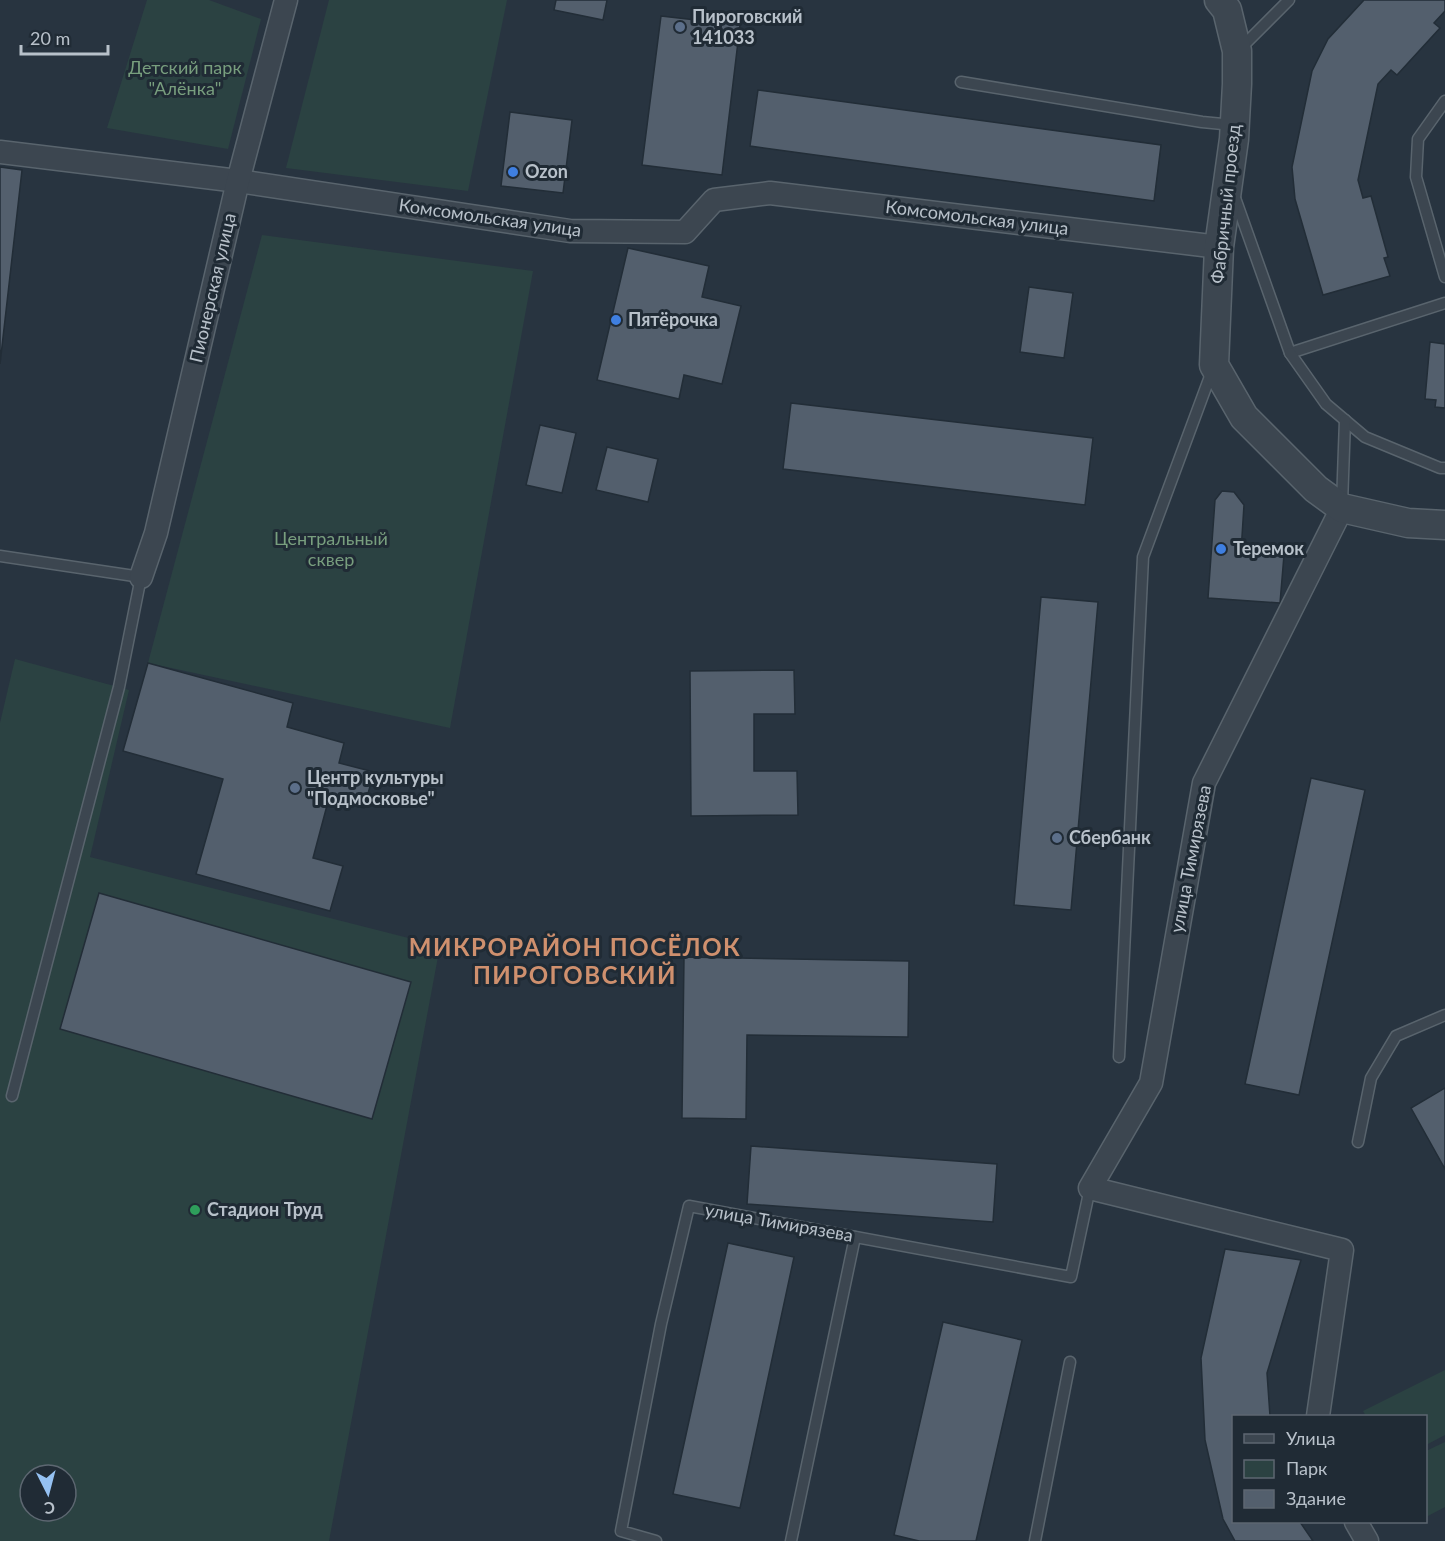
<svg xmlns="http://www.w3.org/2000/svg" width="1445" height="1541" font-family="Lato,sans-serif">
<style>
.green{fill:#2b4242;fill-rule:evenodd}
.building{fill:#535f6d;stroke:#222d37;stroke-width:1.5}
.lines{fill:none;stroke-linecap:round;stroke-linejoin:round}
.service-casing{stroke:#59646d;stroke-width:13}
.minor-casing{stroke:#59646d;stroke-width:25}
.tertiary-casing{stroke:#59646d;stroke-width:31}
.service{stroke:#3c4650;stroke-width:10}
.minor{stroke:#3c4650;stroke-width:22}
.tertiary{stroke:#3c4650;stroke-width:28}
.service-dot{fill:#5c6f8a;stroke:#202b35;stroke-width:2}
.shop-dot{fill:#3f7fe0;stroke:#202b35;stroke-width:2}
.leisure-dot{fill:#2e9e5b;stroke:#202b35;stroke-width:2}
.labels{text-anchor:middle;stroke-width:6;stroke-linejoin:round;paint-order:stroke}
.poi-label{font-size:18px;font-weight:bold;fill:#b8c1ca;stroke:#202b35;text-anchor:start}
.park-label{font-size:18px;fill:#789e7e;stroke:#202b35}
.street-label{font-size:18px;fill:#b8c1ca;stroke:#202b35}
.district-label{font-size:24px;font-weight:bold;letter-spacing:1.5px;fill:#cf906e;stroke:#202b35}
</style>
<rect width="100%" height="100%" fill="#283440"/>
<g class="green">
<path d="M 147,0 L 209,0 L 261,19 L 228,149 L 107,128 Z"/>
<path d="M 329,0 L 507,0 L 468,191 L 286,168 Z"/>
<path d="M 262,235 L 533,271 L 450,728 L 148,663 Z"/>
<path d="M 15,659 L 129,690 L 90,857 L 440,946 L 329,1541 L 0,1541 L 0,723 ZM 30,1475 L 66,1475 L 66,1511 L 30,1511 Z"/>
<path d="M 1445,1370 L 1445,1435 L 1426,1445 L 1426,1416 L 1366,1416 L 1363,1411 Z"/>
<path d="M 1445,1442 L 1445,1507 L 1426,1517 L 1426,1451 Z"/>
</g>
<g class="building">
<path d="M 556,0 L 607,0 L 603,20 L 554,10 Z"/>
<path d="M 1364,0 L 1445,0 L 1445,11 L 1434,23 L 1440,28 L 1397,75 L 1391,70 L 1378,84 L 1358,180 L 1363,198 L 1371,196 L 1388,257 L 1384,258 L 1390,276 L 1323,295 L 1295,199 L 1292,167 L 1312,71 L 1328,39 Z"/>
<path d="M 661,16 L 740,25 L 722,175 L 642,165 Z"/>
<path d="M 758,90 L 1161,145 L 1154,201 L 750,146 Z"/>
<path d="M 510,112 L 572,120 L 563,193 L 501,186 Z"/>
<path d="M 0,167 L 22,170 L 0,364 Z"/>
<path d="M 628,248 L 709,266 L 702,297 L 741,306 L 722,384 L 684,375 L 679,399 L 597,380 Z"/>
<path d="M 1029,287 L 1073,293 L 1064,358 L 1020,352 Z"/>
<path d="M 1430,342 L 1445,344 L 1445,408 L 1435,407 L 1436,400 L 1425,399 Z"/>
<path d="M 791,403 L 1093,438 L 1085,505 L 783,469 Z"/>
<path d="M 540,425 L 576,433 L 562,493 L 526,485 Z"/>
<path d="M 607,447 L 658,459 L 648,502 L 596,490 Z"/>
<path d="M 1222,491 L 1234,492 L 1244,505 L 1241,552 L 1284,555 L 1280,603 L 1208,598 L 1215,500 Z"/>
<path d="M 1041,597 L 1098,602 L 1071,910 L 1014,905 Z"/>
<path d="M 148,663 L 293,703 L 287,727 L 344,743 L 339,763 L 374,772 L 364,808 L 329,798 L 313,858 L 343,866 L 330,911 L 196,874 L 223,779 L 123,751 Z"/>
<path d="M 794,670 L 795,714 L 754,714 L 754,771 L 797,771 L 798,815 L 691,816 L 690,671 Z"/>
<path d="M 1311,778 L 1365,790 L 1299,1095 L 1245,1084 Z"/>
<path d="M 99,893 L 411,982 L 372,1119 L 60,1029 Z"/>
<path d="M 684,957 L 909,961 L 908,1037 L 747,1035 L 746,1119 L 682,1118 Z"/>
<path d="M 1445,1088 L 1445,1169 L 1411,1108 Z"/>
<path d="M 751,1146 L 997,1164 L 993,1222 L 747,1204 Z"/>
<path d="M 728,1243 L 794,1257 L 740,1508 L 673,1494 Z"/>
<path d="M 1225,1249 L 1301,1260 L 1267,1373 L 1270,1416 L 1234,1416 L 1234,1522 L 1300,1522 L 1313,1541 L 1235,1541 L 1223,1519 L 1205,1440 L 1201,1358 Z"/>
<path d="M 943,1322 L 1022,1340 L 976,1541 L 919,1541 L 894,1535 Z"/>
</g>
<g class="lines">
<g class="service-casing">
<g id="service">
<path d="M 1240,49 L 1289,0"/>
<path d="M 961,82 L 1202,122 L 1233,125"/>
<path d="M 1445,101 L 1418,139 L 1416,177 L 1445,277"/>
<path d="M 1235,198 L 1290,353 L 1445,303"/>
<path d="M 1290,353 L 1326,404 L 1365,437 L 1440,468 L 1445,468"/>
<path d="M 1342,504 L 1345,420"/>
<path d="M 0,556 L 141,577 L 119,687 L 12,1096"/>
<path d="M 1119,1057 L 1143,557 L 1212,371"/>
<path d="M 1358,1142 L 1371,1078 L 1396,1036 L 1445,1015"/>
<path d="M 656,1541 L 621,1531 L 661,1324 L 689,1206 L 1071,1277 L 1090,1188"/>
<path d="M 791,1541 L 855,1237"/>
<path d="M 1035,1541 L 1070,1362"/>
</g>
</g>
<g class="minor-casing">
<g id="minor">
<path d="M 0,152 L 238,181 L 570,231 L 685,232 L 714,200 L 770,193 L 1219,247"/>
<path d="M 141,577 L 156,533 L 238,181 L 286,0"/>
<path d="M 1318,1416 L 1342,1250 L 1090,1188 L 1151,1083 L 1204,783 L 1342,508"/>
<path d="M 1356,1522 L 1367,1541"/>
</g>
</g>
<g class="tertiary-casing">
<path id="tertiary" d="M 1219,0 L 1227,10 L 1237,51 L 1237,84 L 1234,139 L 1219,247 L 1214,365 L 1244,417 L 1316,489 L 1342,508 L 1408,523 L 1445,525"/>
</g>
<use href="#service" class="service"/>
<use href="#minor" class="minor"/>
<use href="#tertiary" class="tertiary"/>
</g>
<g class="service-dot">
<circle cx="680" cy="27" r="6"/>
<circle cx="295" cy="788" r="6"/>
<circle cx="1057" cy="838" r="6"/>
</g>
<g class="shop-dot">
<circle cx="513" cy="172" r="6"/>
<circle cx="616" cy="320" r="6"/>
<circle cx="1221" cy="549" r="6"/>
</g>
<circle class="leisure-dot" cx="195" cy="1210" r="6"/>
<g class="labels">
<g class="poi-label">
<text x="692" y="23">Пироговский<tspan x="692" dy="21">141033</tspan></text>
<text x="525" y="178">Ozon</text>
<text x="628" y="326">Пятёрочка</text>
<text x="1233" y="555">Теремок</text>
<text x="307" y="784">Центр культуры<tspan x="307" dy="21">"Подмосковье"</tspan></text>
<text x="1069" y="844">Сбербанк</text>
<text x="207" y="1216">Стадион Труд</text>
</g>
<g class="park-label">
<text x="185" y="74">Детский парк<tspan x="185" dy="21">"Алёнка"</tspan></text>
<text x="331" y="545">Центральный<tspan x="331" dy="21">сквер</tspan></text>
</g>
<g class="street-label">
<text transform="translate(1226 204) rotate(-84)" y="6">Фабричный проезд</text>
<text transform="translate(490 218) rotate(8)" y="6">Комсомольская улица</text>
<text transform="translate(977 218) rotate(7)" y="6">Комсомольская улица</text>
<text transform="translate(213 288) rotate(-77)" y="6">Пионерская улица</text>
<text transform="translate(1191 859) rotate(-79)" y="6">улица Тимирязева</text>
<text transform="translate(779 1223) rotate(10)" y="6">улица Тимирязева</text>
</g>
<g class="district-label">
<text x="575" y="956">МИКРОРАЙОН ПОСЁЛОК<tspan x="575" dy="28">ПИРОГОВСКИЙ</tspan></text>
</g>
</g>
<rect x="1232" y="1415" width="195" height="108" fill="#202b35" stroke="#5d6771" stroke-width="1.5"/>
<rect x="1244" y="1434" width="30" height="9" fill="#3c4650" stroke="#5d6771" stroke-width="1.5"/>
<text x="1286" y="1445" font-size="18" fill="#b8c1ca">Улица</text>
<rect x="1244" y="1460" width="30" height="18" fill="#2b4242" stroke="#5d6771" stroke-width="1.5"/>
<text x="1286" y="1475" font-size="18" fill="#b8c1ca">Парк</text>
<rect x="1244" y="1490" width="30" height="18" fill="#535f6d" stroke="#5d6771" stroke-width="1.5"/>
<text x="1286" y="1505" font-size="18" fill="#b8c1ca">Здание</text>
<g transform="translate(48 1493) rotate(174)"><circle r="28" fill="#202b35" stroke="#5d6771" stroke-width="1.5"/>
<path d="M0-4.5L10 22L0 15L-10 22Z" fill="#95c1f2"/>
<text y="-9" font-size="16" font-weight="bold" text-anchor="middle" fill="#b8c1ca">С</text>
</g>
<path d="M21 45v9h87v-9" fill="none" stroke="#b8c1ca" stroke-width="3"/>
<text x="30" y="45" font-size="18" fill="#b8c1ca" stroke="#202b35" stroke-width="4.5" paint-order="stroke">20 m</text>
</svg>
